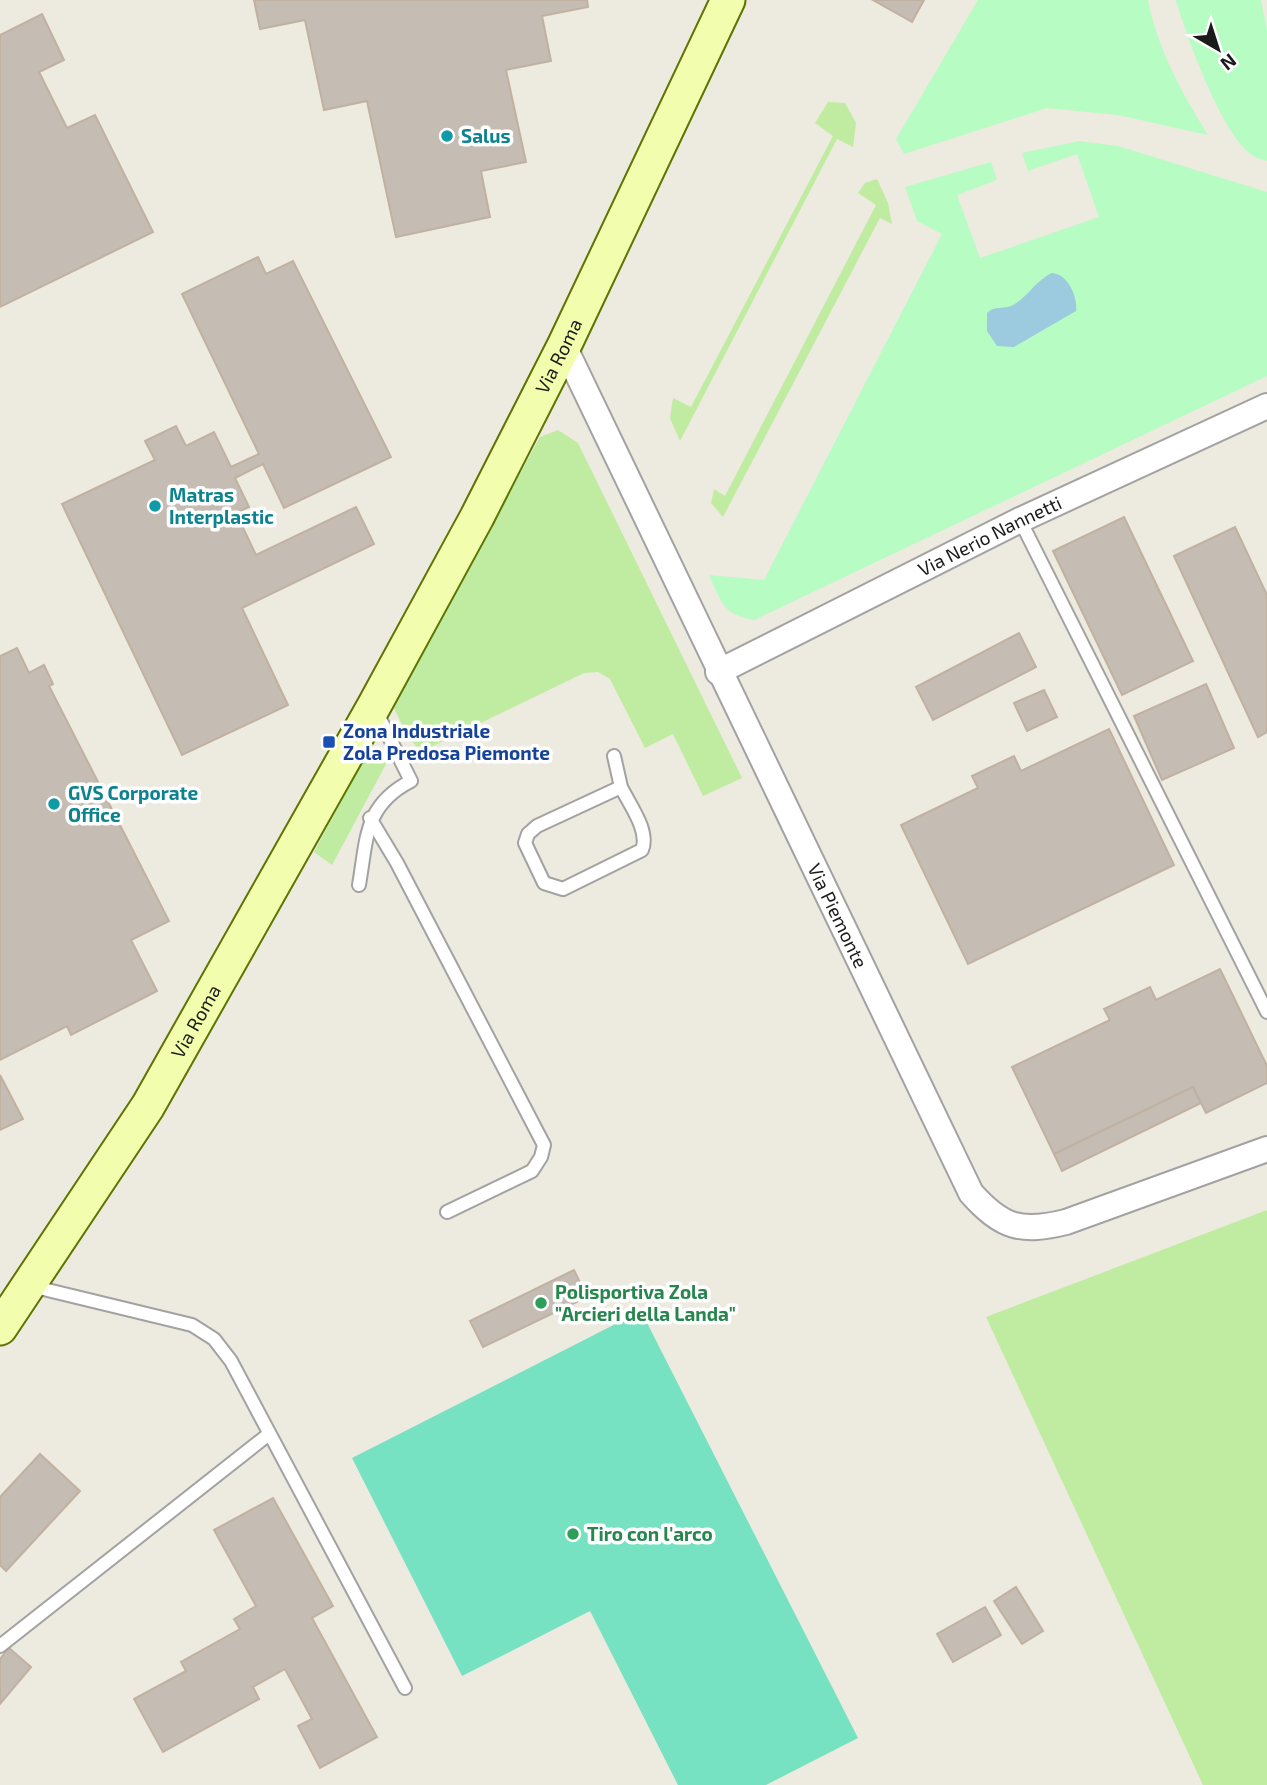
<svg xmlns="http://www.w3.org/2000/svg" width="1267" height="1785" font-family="'Exo 2',sans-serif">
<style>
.grass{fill:#bfeca1}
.park{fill:#b7fcc3}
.pitch{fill:#77e2c2}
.water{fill:#9ccade}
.building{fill:#c5bcb3;stroke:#c0b1a1;stroke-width:2}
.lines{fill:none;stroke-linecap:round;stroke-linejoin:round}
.lane-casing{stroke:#a2a2a2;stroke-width:16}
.street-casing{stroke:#a2a2a2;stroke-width:28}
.secondary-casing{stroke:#5d7400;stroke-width:37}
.lane{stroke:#fff;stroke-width:12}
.street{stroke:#fff;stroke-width:24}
.secondary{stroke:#f2fdae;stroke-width:33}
.culture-dot{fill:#0f9aa8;stroke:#fff;stroke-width:2.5}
.transit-dot{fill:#1a4fb4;stroke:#fff;stroke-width:2.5}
.leisure-dot{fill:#2e9e5b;stroke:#fff;stroke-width:2.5}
.labels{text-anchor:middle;stroke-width:7;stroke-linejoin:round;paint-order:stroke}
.culture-label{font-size:19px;font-weight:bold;fill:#0d838f;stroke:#fff;text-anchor:start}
.street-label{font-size:19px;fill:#1b1b1b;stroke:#fff}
.transit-label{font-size:19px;font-weight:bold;fill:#164399;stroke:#fff;text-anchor:start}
.leisure-label{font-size:19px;font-weight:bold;fill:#27864d;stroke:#fff;text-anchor:start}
</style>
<rect width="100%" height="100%" fill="#edeadf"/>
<g class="grass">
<path d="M 828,102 L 845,103 L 856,123 L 853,147 L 837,139 L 680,441 L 670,418 L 673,398 L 691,407 L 833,136 L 815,123 Z"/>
<path d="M 877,179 L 888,203 L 892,224 L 880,218 L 723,517 L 711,503 L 714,489 L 725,496 L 876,205 L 858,193 L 865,183 Z"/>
<path d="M 558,430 L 578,443 L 742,778 L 703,796 L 673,734 L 645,748 L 610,679 L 598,672 L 584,673 L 429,748 L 416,746 L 408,737 L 393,706 L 540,437 Z"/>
<path d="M 369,750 L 379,752 L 386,764 L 332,865 L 314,852 Z"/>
<path d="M 1267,1210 L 1267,1785 L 1203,1785 L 986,1317 Z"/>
</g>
<g class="park">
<path d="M 978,0 L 1148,0 C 1157,48 1182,93 1208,135 L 1118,115 L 1047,108 L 904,154 L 896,139 Z"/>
<path d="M 1176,0 L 1261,0 L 1267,30 L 1267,161 C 1262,159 1255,158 1252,155 C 1222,135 1186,35 1176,0 Z"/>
<path d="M 1079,141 L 1118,146 L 1267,192 L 1267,376 L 754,620 C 722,614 722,603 709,575 L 764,580 L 942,234 L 917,221 L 905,187 L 991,162 L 997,180 L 957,195 L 980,258 L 1099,217 L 1077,154 L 1028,171 L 1022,153 Z"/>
</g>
<path class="pitch" d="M 641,1311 L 858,1738 L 766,1785 L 678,1785 L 590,1611 L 462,1676 L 352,1458 Z"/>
<path class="water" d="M 1052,273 C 1068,274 1078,297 1076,311 L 1014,347 L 997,346 L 987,331 L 987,313 C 995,305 1004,310 1013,305 C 1028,297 1035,281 1052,273 Z"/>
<g class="building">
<path d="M 254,0 L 587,0 L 588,7 L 542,16 L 551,61 L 506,70 L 526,162 L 481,171 L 490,217 L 396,237 L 367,101 L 324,110 L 305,20 L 260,29 Z"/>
<path d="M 873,0 L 924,0 L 912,22 Z"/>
<path d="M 42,14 L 64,60 L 39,72 L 67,128 L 95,115 L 153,232 L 0,307 L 0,35 Z"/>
<path d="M 258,257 L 266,274 L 293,261 L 391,457 L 284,508 L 263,464 L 235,478 L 249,507 L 236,513 L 256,555 L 356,507 L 374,544 L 242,608 L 288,705 L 182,755 L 62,504 L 155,460 L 145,441 L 176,426 L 186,446 L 214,432 L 231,467 L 259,454 L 182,294 Z"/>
<path d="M 1124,517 L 1193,661 L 1122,695 L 1053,551 Z"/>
<path d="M 1235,527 L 1267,595 L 1267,732 L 1258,737 L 1174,556 Z"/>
<path d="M 1019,633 L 1036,667 L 933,720 L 916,687 Z"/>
<path d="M 17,648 L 29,673 L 44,665 L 53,684 L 49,686 L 169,921 L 131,940 L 157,991 L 71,1035 L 67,1026 L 0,1060 L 0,656 Z"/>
<path d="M 1206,684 L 1234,748 L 1162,780 L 1134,716 Z"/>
<path d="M 1044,690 L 1057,717 L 1027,731 L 1014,703 Z"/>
<path d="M 1109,729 L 1174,865 L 968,964 L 901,825 L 978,788 L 972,776 L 1014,756 L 1021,771 Z"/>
<path d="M 1220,969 L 1267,1066 L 1267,1083 L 1206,1113 L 1193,1087 L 1054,1154 L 1012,1067 L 1110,1020 L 1104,1009 L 1150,987 L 1156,1000 Z"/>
<path d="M 0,1075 L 23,1119 L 0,1130 Z"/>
<path d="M 1193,1087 L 1201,1103 L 1062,1171 L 1054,1154 Z"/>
<path d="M 574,1270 L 587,1297 L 483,1347 L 470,1321 Z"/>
<path d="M 40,1454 L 80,1491 L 6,1571 L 0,1565 L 0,1497 Z"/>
<path d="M 273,1498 L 333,1606 L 312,1618 L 377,1737 L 320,1768 L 298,1726 L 312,1719 L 285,1669 L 253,1687 L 259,1699 L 163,1752 L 134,1699 L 186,1671 L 181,1662 L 240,1629 L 234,1619 L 256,1606 L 214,1530 Z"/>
<path d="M 1016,1587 L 1043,1631 L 1022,1644 L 994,1601 Z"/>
<path d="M 985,1607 L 1001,1635 L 953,1662 L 937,1634 Z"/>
<path d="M 9,1648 L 31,1667 L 0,1704 L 0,1659 Z"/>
</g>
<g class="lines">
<g class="lane-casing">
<g id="lane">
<path d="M 1020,520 L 1267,1012"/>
<path d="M 614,756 L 621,787 L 537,826 L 528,834 L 525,843 L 544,883 L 563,889 L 642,850 C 650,831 629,804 621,787"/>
<path d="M 370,818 L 397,863 L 544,1145 L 541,1157 L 532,1171 L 447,1212"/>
<path d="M 359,885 C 367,839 364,805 411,781 L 375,709"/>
<path d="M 31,1286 L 192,1325 L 214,1339 L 231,1361 L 405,1688"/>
<path d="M 0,1646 L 269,1434"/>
</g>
</g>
<g class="street-casing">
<g id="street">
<path id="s1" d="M 564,346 L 971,1193 C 1002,1228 1021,1233 1066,1222 L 1267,1149"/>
<path id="s2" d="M 718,672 L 1020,520 L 1267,406"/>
</g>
</g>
<g class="secondary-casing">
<g id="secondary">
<path id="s3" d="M 0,1328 L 148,1106 L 374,706 L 477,517 L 564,346 L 728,0"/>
</g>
</g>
<use href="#lane" class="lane"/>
<use href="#street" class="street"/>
<use href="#secondary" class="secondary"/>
</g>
<g class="culture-dot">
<circle cx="447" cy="136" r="7"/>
<circle cx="155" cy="506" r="7"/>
<circle cx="54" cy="804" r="7"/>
</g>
<rect class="transit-dot" x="322" y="735" width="14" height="14" rx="3.5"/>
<g class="leisure-dot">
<circle cx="541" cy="1303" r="7"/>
<circle cx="573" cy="1534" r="7"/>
</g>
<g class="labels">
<g class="culture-label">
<text x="461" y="143">Salus</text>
<text x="169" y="502">Matras<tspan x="169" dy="22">Interplastic</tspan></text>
<text x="68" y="800">GVS Corporate<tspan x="68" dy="22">Office</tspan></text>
</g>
<g class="street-label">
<text dy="7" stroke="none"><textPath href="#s3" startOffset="1122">Via Roma</textPath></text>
<text dy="7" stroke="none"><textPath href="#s2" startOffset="304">Via Nerio Nannetti</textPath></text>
<text dy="7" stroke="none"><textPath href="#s1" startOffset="632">Via Piemonte</textPath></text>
<text dy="7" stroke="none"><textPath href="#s3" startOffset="364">Via Roma</textPath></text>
</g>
<g class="transit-label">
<text x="343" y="738">Zona Industriale<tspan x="343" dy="22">Zola Predosa Piemonte</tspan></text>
</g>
<g class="leisure-label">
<text x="555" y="1299">Polisportiva Zola<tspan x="555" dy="22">"Arcieri della Landa"</tspan></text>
<text x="587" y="1541">Tiro con l'arco</text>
</g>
</g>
<g transform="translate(1218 49) rotate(141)" stroke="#ffffff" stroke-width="5" paint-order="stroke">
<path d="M0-5L12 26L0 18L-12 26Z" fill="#1b1b1b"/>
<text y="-10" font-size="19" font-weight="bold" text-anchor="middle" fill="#1b1b1b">N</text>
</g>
</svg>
